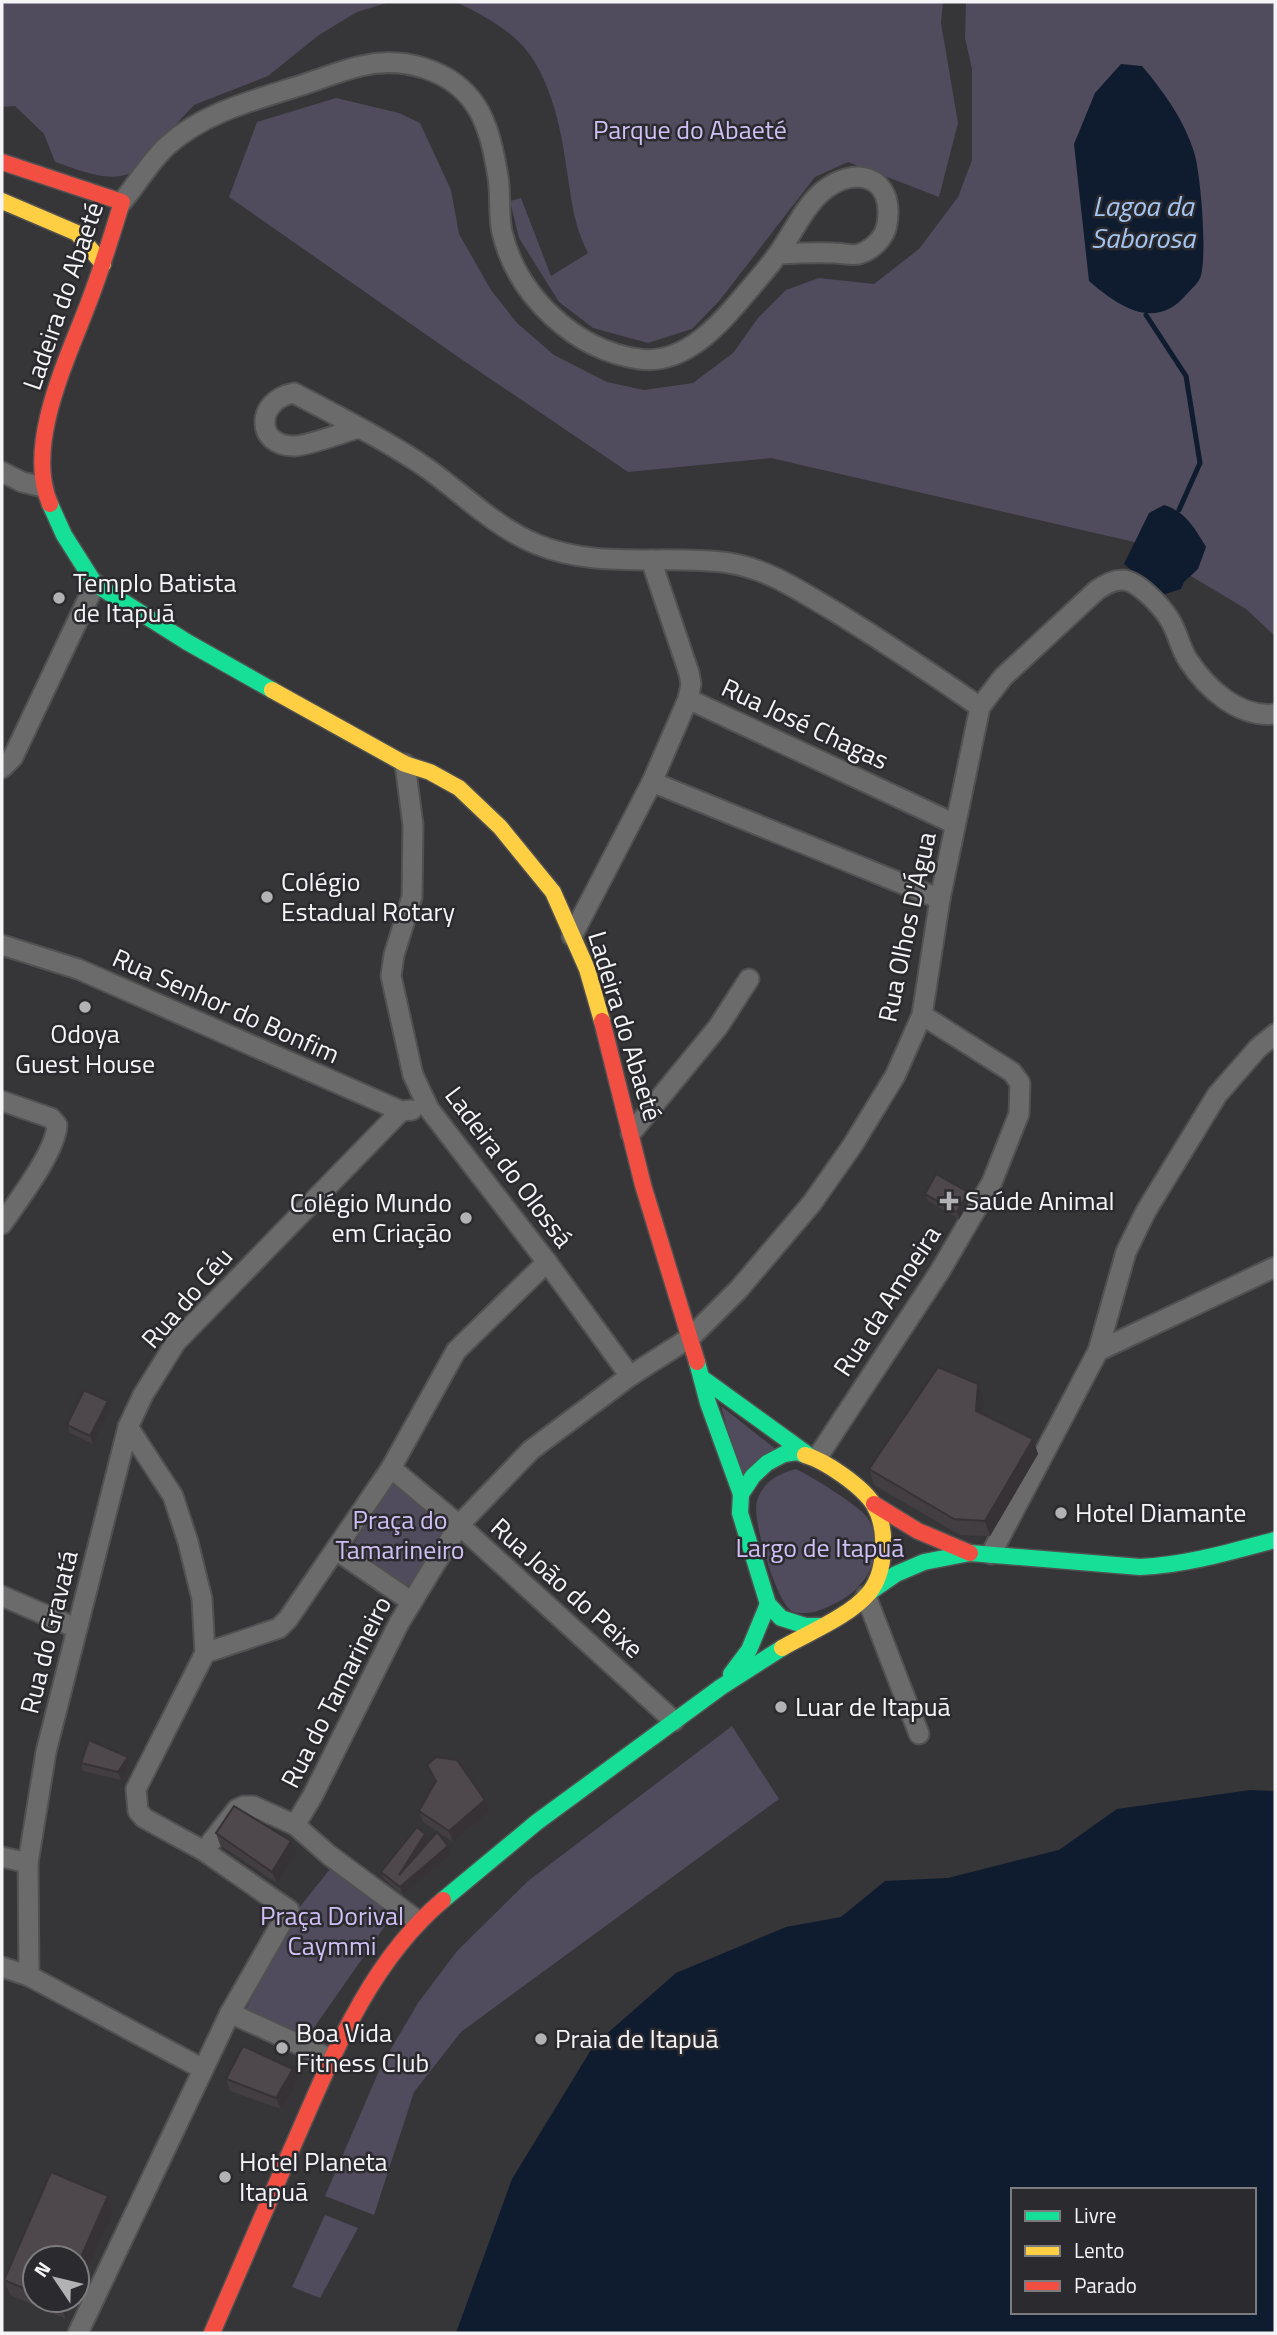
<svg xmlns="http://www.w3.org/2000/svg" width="1277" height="2335" font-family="'Titillium Web',sans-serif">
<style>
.green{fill:#504b5d}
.water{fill:#0f1c2f;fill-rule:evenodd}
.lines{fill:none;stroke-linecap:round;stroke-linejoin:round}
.stream{stroke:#0f1c2f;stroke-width:5}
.street-casing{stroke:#515152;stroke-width:23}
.fast-casing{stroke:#515152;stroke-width:19}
.slow-casing{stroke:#515152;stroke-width:19}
.jam-casing{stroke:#515152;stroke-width:19}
.street{stroke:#6b6b6c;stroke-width:19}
.fast{stroke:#16e098;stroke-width:16}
.slow{stroke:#ffcf43;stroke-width:16}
.jam{stroke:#f24e42;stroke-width:16}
.wall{fill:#433e41}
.shaded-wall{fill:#373235}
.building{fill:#4e484c;stroke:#373235;stroke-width:2}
.poi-dot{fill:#b2b1b4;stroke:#2b2a2e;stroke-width:2.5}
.labels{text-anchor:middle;stroke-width:5;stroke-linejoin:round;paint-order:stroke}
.park-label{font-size:26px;fill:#cfbff4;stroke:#2b2a2e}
.street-label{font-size:26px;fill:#f5f4f7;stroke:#2b2a2e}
.poi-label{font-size:26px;fill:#f5f4f7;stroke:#2b2a2e;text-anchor:start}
.water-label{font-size:28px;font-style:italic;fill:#a3c5f2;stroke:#2b2a2e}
</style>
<rect width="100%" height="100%" fill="#363537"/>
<g class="green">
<path d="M 2,2 L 390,2 L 357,12 L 319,35 L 268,76 L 194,105 L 131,173 C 107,183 79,170 55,162 L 44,134 L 15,106 L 2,107 Z"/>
<path d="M 456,2 L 943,2 L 941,23 L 958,123 L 939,197 L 848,162 L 815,177 L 720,300 L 692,329 L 648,343 L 593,328 L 559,302 L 519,238 L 510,201 L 521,198 L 551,276 L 588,253 C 573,224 571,196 566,165 C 561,126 548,70 519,42 C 500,24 479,13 456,2 Z"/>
<path d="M 966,2 L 1275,2 L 1275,636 L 1246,609 L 1134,542 L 771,458 L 628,472 L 461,359 L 229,197 L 257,122 L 336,98 L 399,113 L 420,123 L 451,190 L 459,234 L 491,290 L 517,323 L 554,355 L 607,382 L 644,390 L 693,383 L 733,353 L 758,318 L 786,290 L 819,278 L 874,284 L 919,249 L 958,197 L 972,160 L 972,69 L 965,38 Z"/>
<path d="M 721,1406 L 778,1451 L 741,1479 Z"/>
<path d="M 796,1469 C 812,1477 857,1504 867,1517 C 887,1547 871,1582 843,1599 C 829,1607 809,1618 792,1611 C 777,1604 751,1518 757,1501 C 763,1482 777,1474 796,1469 Z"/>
<path d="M 393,1478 L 449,1527 L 407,1588 L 349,1552 Z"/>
<path d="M 732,1726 L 779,1799 L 461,2032 L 414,2092 L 374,2215 L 325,2196 L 382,2064 L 418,2003 L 457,1951 L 528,1881 Z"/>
<path d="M 330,1869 L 394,1913 L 309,2035 L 300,2042 L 243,2015 L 295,1913 Z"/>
<path d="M 325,2215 L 358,2228 L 320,2298 L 292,2287 Z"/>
</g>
<g class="water">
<path d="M 1121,64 L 1142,66 C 1164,92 1184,120 1194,152 C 1201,175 1207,252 1201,275 C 1200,282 1190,290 1185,296 C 1154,331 1118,306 1089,281 L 1074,144 L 1095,93 Z"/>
<path d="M 1164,505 C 1186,512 1194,527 1206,547 L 1198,569 L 1184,582 L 1181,589 L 1162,595 L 1124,564 L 1149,513 Z"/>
<path d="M 1250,1790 L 1275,1791 L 1275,2333 L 456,2333 L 512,2179 L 594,2045 L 676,1973 L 786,1927 L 841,1917 L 885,1881 L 948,1878 L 1059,1850 L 1117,1809 ZM 1013,2190 L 1254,2190 L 1254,2312 L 1013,2312 Z"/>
</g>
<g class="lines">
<path class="stream" d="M 1146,315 L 1186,376 L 1200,463 L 1179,510"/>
<g class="street-casing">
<g id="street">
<path d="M 122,202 C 137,184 151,160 168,145 C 207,110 260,99 308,83 C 326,77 343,70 361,66 C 402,56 452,69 476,106 C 489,126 494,153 498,177 C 501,195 498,214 502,232 C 517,296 575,350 639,359 C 688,366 725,318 753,285 C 762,274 772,263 780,251 C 793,232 805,206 823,191 C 856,164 895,177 887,224 C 885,238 872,250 859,254 C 852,256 842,253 834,253 C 816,252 797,253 779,254"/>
<path d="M 359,428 C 341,433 311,445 295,446 C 255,447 255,400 294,393 C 339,417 386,440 428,469 C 463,494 495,527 536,544 C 598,570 665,554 729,563 C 770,569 804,594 839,614 C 887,644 934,675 980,707"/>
<path d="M 2,472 L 22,482 L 43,487"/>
<path d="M 688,699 L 955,824"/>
<path d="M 405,764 L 413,825 L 412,897 L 394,955 L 391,976 L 413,1075 L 429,1109 L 547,1262 L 630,1376"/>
<path d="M 2,768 L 13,757 L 95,584"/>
<path d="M 652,782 L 940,899"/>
<path d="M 572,936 L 652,782 L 688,699 L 691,684 L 689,673 L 651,560"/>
<path d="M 2,945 L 78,969 L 401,1111 L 412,1110"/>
<path d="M 2,1101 L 51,1118 L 57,1125 C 56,1151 18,1201 2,1224"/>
<path d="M 631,1133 L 718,1027 L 749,979"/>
<path d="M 1098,1351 L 1275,1267"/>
<path d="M 817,1458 L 940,1271 L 992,1182 L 1019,1114 L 1020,1083 L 1012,1072 L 922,1015"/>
<path d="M 391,1468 L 459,1525 L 674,1721"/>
<path d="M 336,1550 L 412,1602"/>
<path d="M 991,1554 L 1098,1351 L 1126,1252 L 1146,1211 L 1217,1095 L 1258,1048 L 1275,1034"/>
<path d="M 2,1596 L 76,1628"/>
<path d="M 866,1596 L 919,1734"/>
<path d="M 205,1653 L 279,1628 L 288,1619 L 391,1468 L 456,1351 L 547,1262"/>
<path d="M 295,1825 L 312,1797 L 399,1623 L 459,1525 L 531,1450 L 630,1376 L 691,1337 L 739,1289 L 812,1203 L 852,1146 L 895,1076 L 922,1015 L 940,899 L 980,707 L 1003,677 L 1097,590 C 1105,585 1112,580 1122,580 C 1138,580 1162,607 1170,620 C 1178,633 1180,648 1188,660 C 1207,689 1239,718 1275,714"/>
<path d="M 204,1851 L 237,1809 L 244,1806 L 253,1806 L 295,1825 L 329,1855 L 418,1921"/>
<path d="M 2,1857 L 28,1863"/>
<path d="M 2,1967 L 29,1976 L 203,2069"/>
<path d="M 29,1976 L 28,1863 L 46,1752 L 128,1427 L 143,1395 L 176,1342 L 401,1111"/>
<path d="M 230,2013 L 331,2059"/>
<path d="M 78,2333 L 230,2013 L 289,1910 L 204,1851 L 144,1818 L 138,1811 L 136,1789 L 205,1653 L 202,1599 L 188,1542 L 173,1496 L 128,1427"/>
</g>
</g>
<g class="fast-casing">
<g id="fast">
<path d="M 50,504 L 64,535 L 95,584 L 187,642 L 272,690"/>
<path d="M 697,1362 L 708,1403 L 741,1494"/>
<path d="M 702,1378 L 807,1454"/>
<path d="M 805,1455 L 797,1452 L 784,1454 L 767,1463 L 753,1476 L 741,1494 L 740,1513 L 768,1604 L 781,1618 L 806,1626 L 820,1626"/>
<path d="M 870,1592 L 896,1574 L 924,1562 L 970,1553 L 1140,1567 C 1186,1565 1230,1552 1275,1540"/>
<path d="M 731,1674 L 749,1650 L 768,1604"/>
<path d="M 443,1900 L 537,1822 L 721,1687 L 782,1648"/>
</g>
</g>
<g class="slow-casing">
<g id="slow">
<path d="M 2,201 L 77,233 L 103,264"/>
<path d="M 272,690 L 405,764 L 430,772 L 459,788 L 500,827 L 553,892 L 587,969 L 602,1021"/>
<path d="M 782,1648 C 808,1633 850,1616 869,1593 C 886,1572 888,1529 874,1505 C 863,1487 826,1461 805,1455"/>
</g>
</g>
<g class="jam-casing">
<g id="jam">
<path d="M 2,162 L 122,202 C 112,235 102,267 90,299 C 69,356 24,444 50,504"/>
<path d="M 602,1021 L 643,1185 L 697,1362"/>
<path d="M 874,1504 L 918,1531 L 970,1553"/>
<path d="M 212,2333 C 239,2271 266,2209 292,2148 C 331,2060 368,1963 443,1900"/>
</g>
</g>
<use href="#street" class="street"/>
<use href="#fast" class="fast"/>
<use href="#slow" class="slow"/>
<use href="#jam" class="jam"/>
</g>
<g class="wall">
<path d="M 968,1192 L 970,1200 L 959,1219 L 928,1201 L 925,1194 Z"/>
<path d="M 983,1400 L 982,1414 L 1033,1439 L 1038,1454 L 990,1536 L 960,1535 L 874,1485 L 869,1469 Z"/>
<path d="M 108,1401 L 110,1409 L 93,1444 L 70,1433 L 67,1425 Z"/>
<path d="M 81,1763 L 130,1765 L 121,1780 L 83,1771 Z"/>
<path d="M 427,1765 L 489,1812 L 453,1842 L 423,1822 L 419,1811 L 435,1783 Z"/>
<path d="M 216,1833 L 295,1853 L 277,1883 L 220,1845 Z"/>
<path d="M 425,1834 L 428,1842 L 451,1854 L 403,1895 L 384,1879 L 381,1872 Z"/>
<path d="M 293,2069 L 298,2080 L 281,2109 L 230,2091 L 226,2079 Z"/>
<path d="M 51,2172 L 108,2196 L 113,2212 L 77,2294 L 77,2258 L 35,2258 L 35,2300 L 74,2300 L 66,2319 L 10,2295 L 4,2280 Z"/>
</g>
<g class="shaded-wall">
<path d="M 968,1192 L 970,1200 L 959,1219 L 957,1212 Z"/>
<path d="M 978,1384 L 983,1400 L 982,1426 L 976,1411 Z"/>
<path d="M 108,1401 L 110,1409 L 93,1444 L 90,1436 Z"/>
<path d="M 1033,1439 L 1038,1454 L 990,1536 L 985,1521 Z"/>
<path d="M 128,1757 L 130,1765 L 121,1780 L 118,1772 Z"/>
<path d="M 485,1800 L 489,1812 L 453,1842 L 449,1831 Z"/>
<path d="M 425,1834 L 428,1842 L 399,1875 Z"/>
<path d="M 291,1841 L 295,1853 L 277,1883 L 272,1872 Z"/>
<path d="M 448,1846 L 451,1854 L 403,1895 L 400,1887 Z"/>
<path d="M 293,2069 L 298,2080 L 281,2109 L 276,2098 Z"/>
<path d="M 108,2196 L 113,2212 L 77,2294 L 77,2266 Z"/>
<path d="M 62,2300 L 74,2300 L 66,2319 L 60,2304 Z"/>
</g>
<g class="building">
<path d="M 936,1174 L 968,1192 L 957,1212 L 925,1194 Z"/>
<path d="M 938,1367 L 978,1384 L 976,1411 L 1033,1439 L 985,1521 L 954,1519 L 869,1469 Z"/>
<path d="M 84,1390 L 108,1401 L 90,1436 L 67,1425 Z"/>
<path d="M 89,1740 L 128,1757 L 118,1772 L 81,1763 Z"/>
<path d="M 436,1757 L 457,1760 L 485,1800 L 449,1831 L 419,1811 L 436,1781 L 427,1765 Z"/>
<path d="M 234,1806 L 291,1841 L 272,1872 L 216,1833 Z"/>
<path d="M 417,1827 L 425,1834 L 399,1875 L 437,1832 L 448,1846 L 400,1887 L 381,1872 Z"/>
<path d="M 243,2046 L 293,2069 L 276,2098 L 226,2079 Z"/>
<path d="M 51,2172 L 108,2196 L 77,2266 L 77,2258 L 35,2258 L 35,2293 L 4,2280 Z"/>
<path d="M 51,2300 L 62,2300 L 60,2304 Z"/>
</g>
<g class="poi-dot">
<circle cx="59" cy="598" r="7"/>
<circle cx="267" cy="897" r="7"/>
<circle cx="85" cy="1007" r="7"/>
<path d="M945.5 1190.5h7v7h7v7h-7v7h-7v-7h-7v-7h7z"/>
<circle cx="466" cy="1218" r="7"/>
<circle cx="1061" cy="1513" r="7"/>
<circle cx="781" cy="1707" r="7"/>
<circle cx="541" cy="2039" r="7"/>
<circle cx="282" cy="2048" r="7"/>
<circle cx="225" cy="2177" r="7"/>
</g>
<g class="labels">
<g class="park-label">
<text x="690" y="139">Parque do Abaeté</text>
<text x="400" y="1529">Praça do<tspan x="400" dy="30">Tamarineiro</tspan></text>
<text x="820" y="1557">Largo de Itapuã</text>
<text x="332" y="1925">Praça Dorival<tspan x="332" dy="30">Caymmi</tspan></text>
</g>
<g class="street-label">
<text transform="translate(63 296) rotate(-71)" y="9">Ladeira do Abaeté</text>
<text transform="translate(805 724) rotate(25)" y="9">Rua José Chagas</text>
<text transform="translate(907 927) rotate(-78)" y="9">Rua Olhos D'Água</text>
<text transform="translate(226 1006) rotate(24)" y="9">Rua Senhor do Bonfim</text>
<text transform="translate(625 1026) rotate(73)" y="9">Ladeira do Abaeté</text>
<text transform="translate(509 1167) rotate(53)" y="9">Ladeira do Olossá</text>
<text transform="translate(187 1298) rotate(-49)" y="9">Rua do Céu</text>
<text transform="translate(887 1301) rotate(-57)" y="9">Rua da Amoeira</text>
<text transform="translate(567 1588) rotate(42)" y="9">Rua João do Peixe</text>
<text transform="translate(49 1632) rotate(-76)" y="9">Rua do Gravatá</text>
<text transform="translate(336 1692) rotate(-63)" y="9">Rua do Tamarineiro</text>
</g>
<g class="poi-label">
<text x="73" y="592">Templo Batista<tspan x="73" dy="30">de Itapuã</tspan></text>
<text x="281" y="891">Colégio<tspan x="281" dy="30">Estadual Rotary</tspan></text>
<text x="85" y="1043" text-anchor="middle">Odoya<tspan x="85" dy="30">Guest House</tspan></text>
<text x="965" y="1210">Saúde Animal</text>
<text x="452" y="1212" text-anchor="end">Colégio Mundo<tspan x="452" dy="30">em Criação</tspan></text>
<text x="1075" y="1522">Hotel Diamante</text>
<text x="795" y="1716">Luar de Itapuã</text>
<text x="296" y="2042">Boa Vida<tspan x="296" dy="30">Fitness Club</tspan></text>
<text x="555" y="2048">Praia de Itapuã</text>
<text x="239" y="2171">Hotel Planeta<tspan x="239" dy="30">Itapuã</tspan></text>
</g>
<g class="water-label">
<text x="1143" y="216">Lagoa da<tspan x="1143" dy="32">Saborosa</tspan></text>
</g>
</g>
<rect width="1277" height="2335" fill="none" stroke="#f5f4f7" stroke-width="7"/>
<rect x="1011" y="2188" width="245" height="126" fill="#2b2a2e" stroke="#7c7b7e" stroke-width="2"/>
<rect x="1025" y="2211" width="35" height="10" fill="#16e098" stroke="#7c7b7e" stroke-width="2"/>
<text x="1074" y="2223" font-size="21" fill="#f5f4f7">Livre</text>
<rect x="1025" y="2246" width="35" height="10" fill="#ffcf43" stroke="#7c7b7e" stroke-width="2"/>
<text x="1074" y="2258" font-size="21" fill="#f5f4f7">Lento</text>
<rect x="1025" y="2281" width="35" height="10" fill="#f24e42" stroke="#7c7b7e" stroke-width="2"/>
<text x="1074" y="2293" font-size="21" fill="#f5f4f7">Parado</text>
<g transform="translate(56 2279) rotate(305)"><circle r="33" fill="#2b2a2e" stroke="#7c7b7e" stroke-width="2"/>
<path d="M0-5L12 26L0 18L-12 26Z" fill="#b2b1b4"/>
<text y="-10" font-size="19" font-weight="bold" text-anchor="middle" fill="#f5f4f7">N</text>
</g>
</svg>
